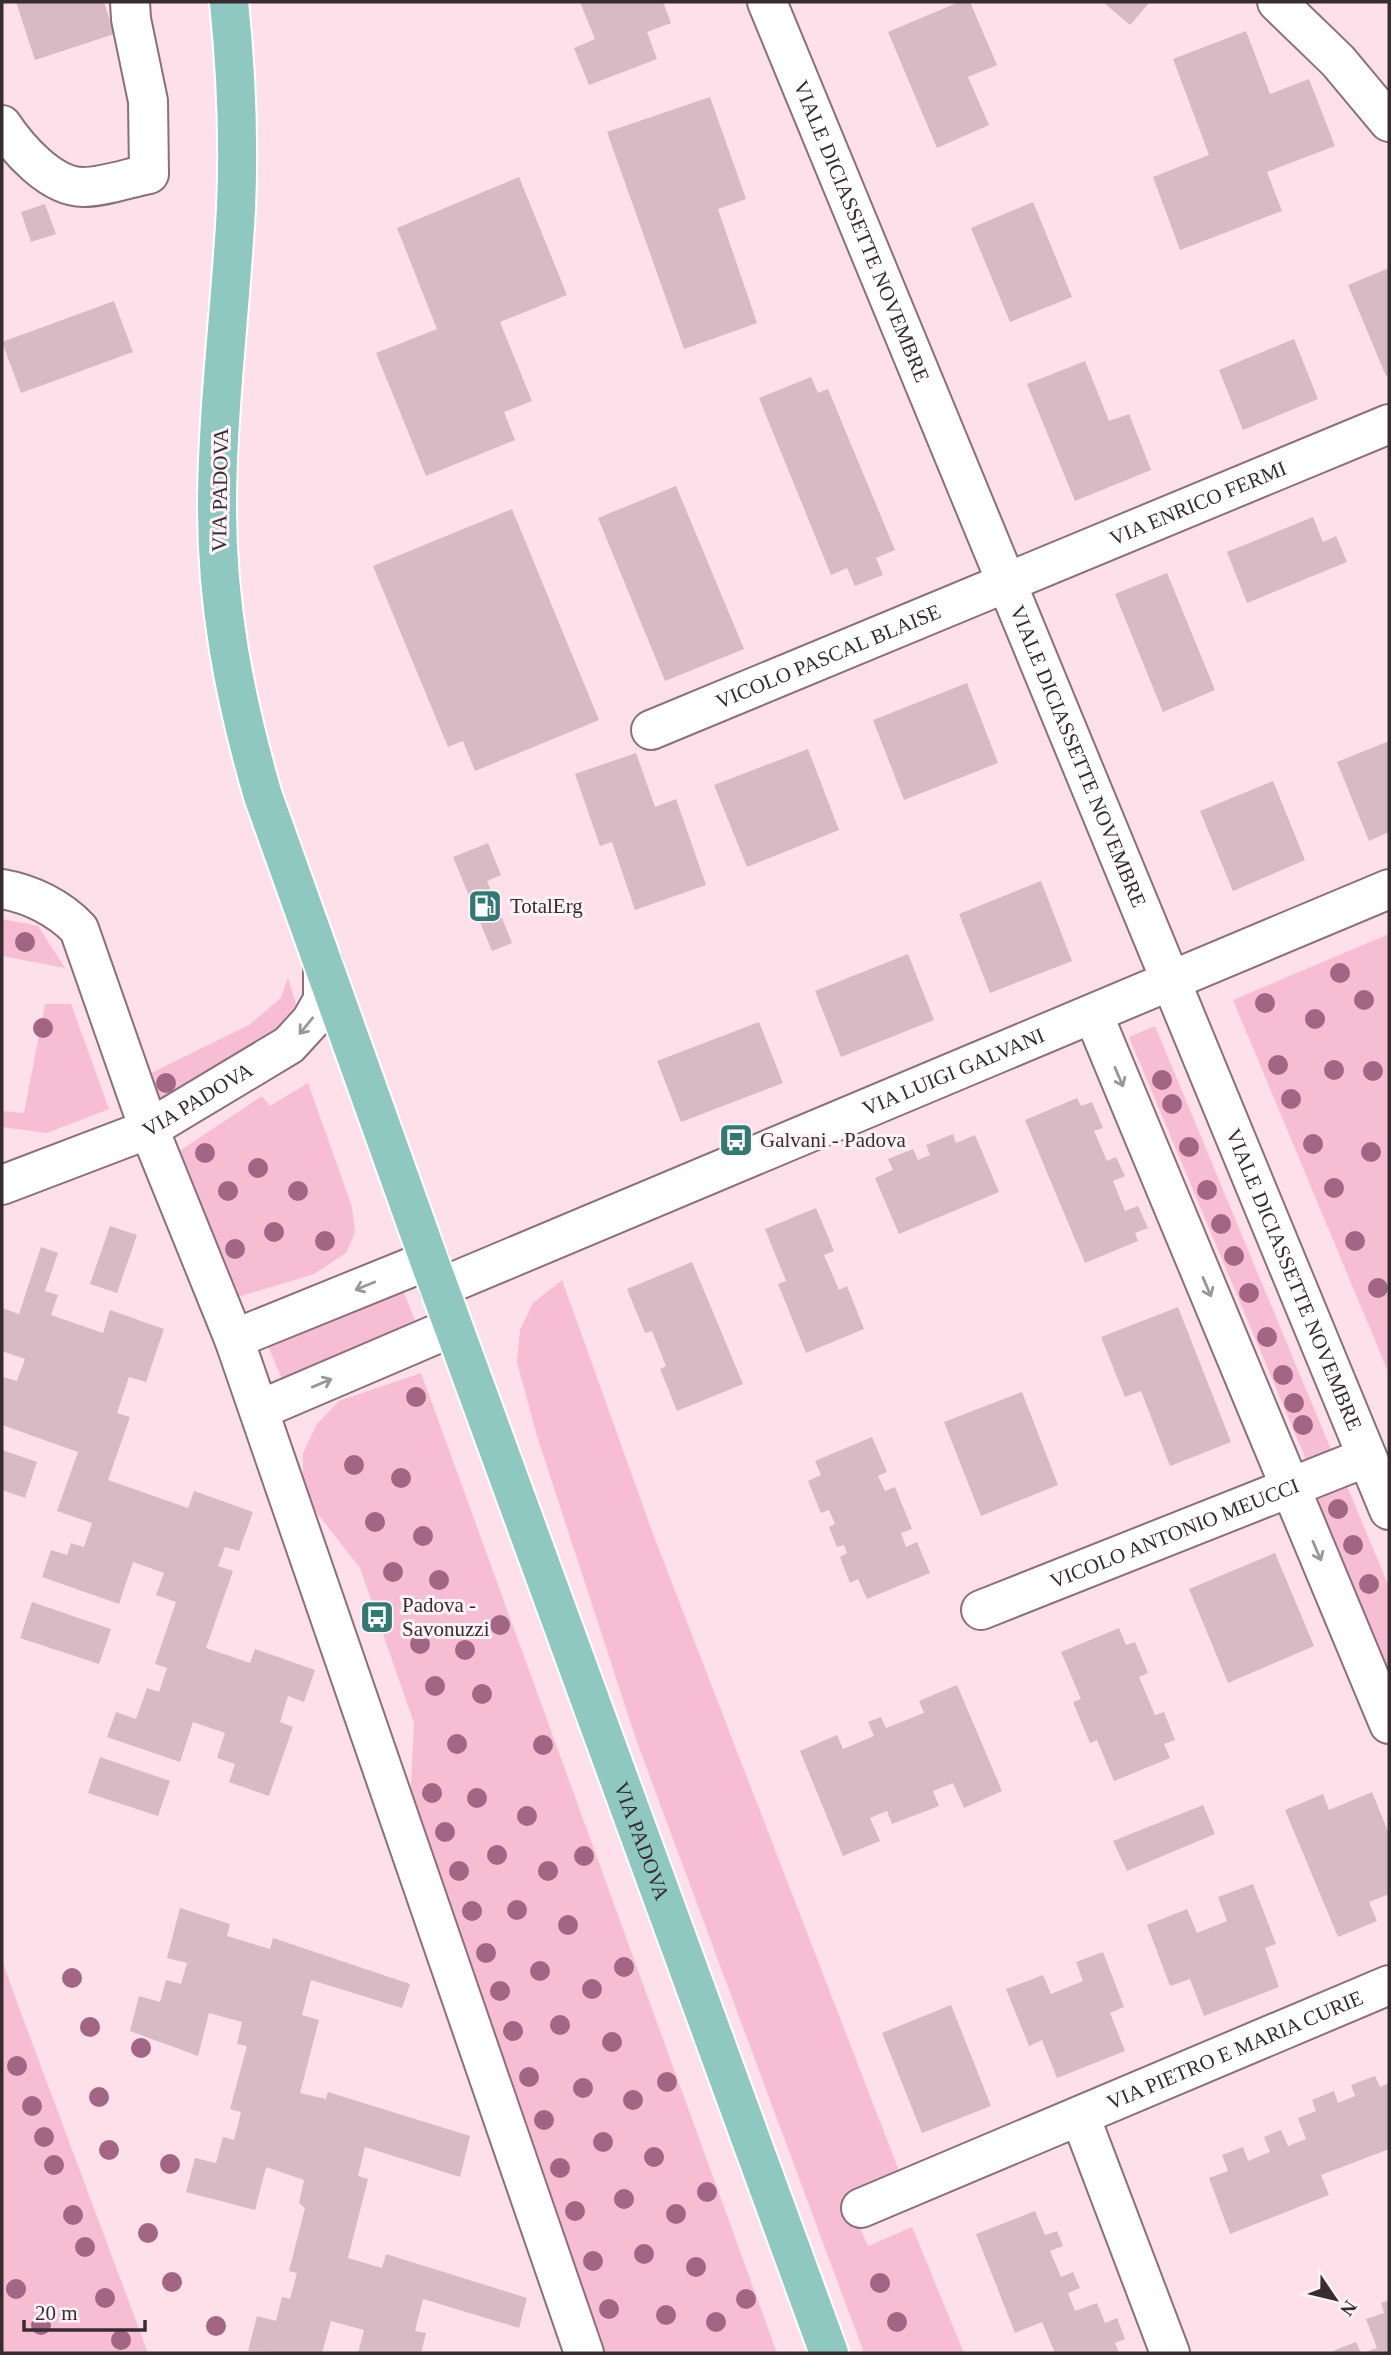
<svg xmlns="http://www.w3.org/2000/svg" width="1391" height="2355" font-family="Georgia,serif">
<style>
.green{fill:#f7bed3}
.building{fill:#d7bac4}
.lines{fill:none;stroke-linecap:round;stroke-linejoin:round}
.minor-casing{stroke:#8a7079;stroke-width:42}
.major-casing{stroke:#fff;stroke-width:42}
.minor{stroke:#fff;stroke-width:38}
.major{stroke:#8fc7c1;stroke-width:38}
.tree{fill:#a26584}
.oneway{stroke:#9b9698}
.labels{text-anchor:middle;stroke-width:6;stroke-linejoin:round;paint-order:stroke}
.street-label{font-size:21px;fill:#372d30;stroke:#fff3f7}
.poi-label{font-size:21px;fill:#372d30;stroke:#fff3f7;text-anchor:start}
</style>
<rect width="100%" height="100%" fill="#fde0ea"/>
<g class="green">
<path d="M 2,919 L 38,926 L 65,968 L 2,956 Z"/>
<path d="M 1389,934 L 1389,1374 L 1233,1000 Z"/>
<path d="M 288,978 L 296,1004 L 281,1031 L 156,1111 L 145,1076 L 249,1025 L 281,998 Z"/>
<path d="M 45,1004 L 71,1004 L 109,1109 L 47,1133 L 2,1127 L 2,1111 L 24,1113 Z"/>
<path d="M 1155,1026 L 1332,1452 L 1307,1462 L 1129,1037 Z"/>
<path d="M 308,1083 L 352,1207 L 355,1233 L 346,1253 L 314,1274 L 228,1300 L 172,1156 L 262,1096 L 270,1106 Z"/>
<path d="M 562,1280 L 653,1534 L 901,2176 L 846,2196 L 868,2246 L 912,2227 L 964,2353 L 864,2353 L 637,1742 L 537,1436 L 517,1362 L 520,1330 L 533,1303 Z"/>
<path d="M 403,1291 L 416,1323 L 282,1379 L 268,1346 Z"/>
<path d="M 421,1373 L 777,2353 L 596,2353 L 410,1810 L 414,1723 L 360,1568 L 303,1495 L 303,1453 L 317,1424 L 339,1401 Z"/>
<path d="M 1347,1486 L 1389,1587 L 1389,1671 L 1317,1498 Z"/>
<path d="M 2,1960 L 15,1997 L 148,2353 L 2,2353 Z"/>
</g>
<g class="building">
<path d="M 16,2 L 104,2 L 114,34 L 35,60 Z"/>
<path d="M 580,2 L 663,2 L 671,23 L 647,32 L 657,59 L 589,85 L 574,48 L 595,39 Z"/>
<path d="M 959,2 L 970,2 L 997,65 L 968,77 L 989,125 L 937,148 L 888,32 Z"/>
<path d="M 1103,2 L 1150,2 L 1130,25 Z"/>
<path d="M 1246,31 L 1270,94 L 1309,79 L 1335,146 L 1267,172 L 1282,211 L 1180,250 L 1153,177 L 1209,155 L 1173,59 Z"/>
<path d="M 710,97 L 746,199 L 718,209 L 757,323 L 684,349 L 607,132 Z"/>
<path d="M 519,177 L 567,295 L 500,322 L 532,401 L 504,412 L 515,440 L 426,476 L 376,353 L 437,329 L 397,228 Z"/>
<path d="M 1033,202 L 1072,297 L 1010,322 L 971,228 Z"/>
<path d="M 45,204 L 56,234 L 31,242 L 21,212 Z"/>
<path d="M 1389,268 L 1389,375 L 1386,376 L 1348,285 Z"/>
<path d="M 114,301 L 133,352 L 21,393 L 2,342 Z"/>
<path d="M 1294,339 L 1318,399 L 1243,430 L 1219,370 Z"/>
<path d="M 1085,361 L 1109,421 L 1129,414 L 1151,470 L 1075,501 L 1027,384 Z"/>
<path d="M 811,377 L 818,393 L 828,389 L 895,550 L 876,558 L 883,575 L 855,586 L 847,568 L 831,575 L 759,398 Z"/>
<path d="M 676,486 L 744,649 L 665,681 L 598,518 Z"/>
<path d="M 512,509 L 599,720 L 475,771 L 463,741 L 448,747 L 373,566 Z"/>
<path d="M 1313,517 L 1323,542 L 1336,536 L 1347,562 L 1247,603 L 1227,552 Z"/>
<path d="M 1167,573 L 1215,690 L 1163,712 L 1115,594 Z"/>
<path d="M 967,683 L 998,763 L 904,800 L 873,720 Z"/>
<path d="M 1389,741 L 1389,832 L 1369,841 L 1337,762 Z"/>
<path d="M 808,749 L 839,830 L 747,867 L 714,785 Z"/>
<path d="M 636,753 L 655,807 L 676,799 L 706,885 L 635,910 L 612,842 L 600,846 L 575,774 Z"/>
<path d="M 1273,781 L 1305,860 L 1233,891 L 1200,811 Z"/>
<path d="M 488,843 L 501,875 L 487,881 L 512,943 L 492,951 L 453,857 Z"/>
<path d="M 1041,881 L 1072,961 L 990,993 L 959,914 Z"/>
<path d="M 908,954 L 934,1020 L 841,1057 L 815,991 Z"/>
<path d="M 759,1022 L 783,1083 L 681,1122 L 657,1061 Z"/>
<path d="M 1077,1098 L 1081,1106 L 1092,1102 L 1103,1128 L 1094,1131 L 1107,1161 L 1116,1157 L 1125,1176 L 1113,1181 L 1125,1211 L 1138,1206 L 1148,1228 L 1135,1233 L 1138,1241 L 1085,1263 L 1025,1120 Z"/>
<path d="M 953,1134 L 956,1143 L 975,1135 L 999,1192 L 899,1234 L 875,1178 L 893,1170 L 888,1159 L 913,1149 L 918,1160 L 930,1155 L 926,1145 Z"/>
<path d="M 816,1208 L 834,1251 L 824,1255 L 839,1290 L 847,1286 L 864,1329 L 806,1353 L 778,1284 L 786,1281 L 765,1229 Z"/>
<path d="M 110,1226 L 137,1235 L 117,1293 L 90,1284 Z"/>
<path d="M 41,1247 L 58,1253 L 45,1291 L 58,1295 L 51,1315 L 103,1333 L 110,1310 L 164,1329 L 146,1382 L 129,1377 L 117,1413 L 130,1417 L 108,1480 L 188,1508 L 194,1491 L 253,1512 L 239,1551 L 225,1547 L 218,1566 L 233,1571 L 206,1648 L 250,1663 L 255,1649 L 315,1670 L 304,1702 L 288,1696 L 280,1722 L 293,1727 L 269,1796 L 229,1782 L 235,1764 L 217,1758 L 225,1733 L 193,1722 L 180,1762 L 107,1737 L 116,1712 L 136,1719 L 147,1688 L 159,1692 L 167,1668 L 155,1664 L 176,1602 L 156,1595 L 164,1573 L 133,1562 L 119,1604 L 42,1577 L 51,1550 L 67,1555 L 71,1543 L 84,1547 L 92,1523 L 57,1511 L 78,1452 L 2,1425 L 3,1377 L 17,1381 L 25,1359 L 2,1351 L 2,1308 L 19,1314 Z"/>
<path d="M 692,1262 L 743,1384 L 677,1411 L 660,1369 L 666,1366 L 652,1331 L 645,1333 L 627,1289 Z"/>
<path d="M 1178,1307 L 1231,1442 L 1170,1466 L 1141,1391 L 1125,1397 L 1101,1337 Z"/>
<path d="M 1022,1392 L 1058,1485 L 981,1516 L 944,1422 Z"/>
<path d="M 872,1437 L 887,1472 L 878,1476 L 885,1491 L 895,1487 L 912,1529 L 901,1533 L 906,1547 L 917,1542 L 930,1573 L 867,1599 L 858,1579 L 850,1583 L 840,1557 L 847,1553 L 844,1545 L 837,1547 L 829,1527 L 835,1524 L 829,1510 L 821,1513 L 808,1481 L 821,1475 L 815,1461 Z"/>
<path d="M 2,1450 L 37,1462 L 25,1498 L 2,1490 Z"/>
<path d="M 1275,1553 L 1314,1646 L 1228,1683 L 1189,1589 Z"/>
<path d="M 32,1602 L 111,1629 L 99,1664 L 20,1638 Z"/>
<path d="M 1119,1628 L 1126,1645 L 1135,1642 L 1148,1673 L 1139,1677 L 1155,1715 L 1164,1712 L 1175,1740 L 1164,1744 L 1170,1758 L 1114,1781 L 1097,1740 L 1090,1743 L 1073,1702 L 1081,1699 L 1061,1652 Z"/>
<path d="M 957,1685 L 1002,1791 L 964,1808 L 953,1783 L 933,1791 L 939,1806 L 892,1824 L 887,1811 L 870,1818 L 880,1841 L 843,1856 L 800,1751 L 837,1735 L 843,1749 L 874,1736 L 868,1722 L 881,1717 L 886,1728 L 924,1713 L 919,1701 Z"/>
<path d="M 100,1757 L 170,1781 L 158,1816 L 88,1793 Z"/>
<path d="M 1372,1792 L 1389,1834 L 1389,1894 L 1369,1902 L 1377,1921 L 1338,1937 L 1285,1810 L 1323,1794 L 1329,1810 Z"/>
<path d="M 1203,1805 L 1215,1834 L 1127,1871 L 1113,1841 Z"/>
<path d="M 1253,1884 L 1276,1944 L 1265,1948 L 1279,1987 L 1204,2016 L 1190,1979 L 1170,1986 L 1147,1925 L 1187,1909 L 1197,1933 L 1227,1921 L 1218,1897 Z"/>
<path d="M 180,1908 L 230,1924 L 227,1936 L 270,1949 L 273,1938 L 410,1984 L 402,2008 L 311,1980 L 302,2015 L 319,2020 L 300,2093 L 326,2099 L 328,2092 L 470,2136 L 460,2177 L 365,2147 L 358,2176 L 368,2179 L 348,2258 L 382,2268 L 386,2254 L 527,2298 L 519,2328 L 423,2299 L 415,2331 L 426,2333 L 421,2353 L 358,2353 L 364,2330 L 331,2321 L 322,2353 L 248,2351 L 257,2316 L 276,2321 L 282,2297 L 290,2299 L 297,2273 L 289,2271 L 305,2208 L 299,2203 L 304,2180 L 266,2167 L 255,2210 L 186,2192 L 195,2158 L 216,2163 L 223,2137 L 234,2140 L 241,2112 L 230,2109 L 247,2046 L 237,2044 L 242,2022 L 209,2013 L 198,2056 L 130,2031 L 139,1996 L 160,2002 L 166,1980 L 181,1984 L 187,1963 L 167,1958 Z"/>
<path d="M 1103,1952 L 1124,2007 L 1110,2013 L 1125,2051 L 1057,2078 L 1042,2040 L 1029,2046 L 1006,1989 L 1043,1975 L 1051,1994 L 1083,1981 L 1076,1962 Z"/>
<path d="M 951,2005 L 991,2106 L 922,2133 L 882,2033 Z"/>
<path d="M 1375,2076 L 1380,2087 L 1389,2083 L 1389,2149 L 1321,2175 L 1329,2195 L 1230,2234 L 1209,2178 L 1228,2171 L 1222,2155 L 1243,2147 L 1248,2161 L 1270,2152 L 1264,2137 L 1281,2130 L 1288,2146 L 1306,2139 L 1298,2118 L 1316,2111 L 1312,2100 L 1334,2091 L 1338,2103 L 1355,2096 L 1351,2085 Z"/>
<path d="M 1035,2211 L 1045,2235 L 1057,2231 L 1063,2246 L 1050,2251 L 1061,2277 L 1073,2272 L 1080,2288 L 1068,2293 L 1075,2311 L 1097,2303 L 1105,2323 L 1117,2318 L 1125,2339 L 1115,2343 L 1119,2353 L 1055,2353 L 1042,2322 L 1015,2333 L 976,2234 Z"/>
<path d="M 1389,2300 L 1389,2353 L 1364,2353 L 1377,2348 L 1366,2319 L 1384,2313 L 1381,2303 Z"/>
<path d="M 1356,2342 L 1361,2353 L 1334,2353 L 1333,2351 Z"/>
</g>
<g class="lines">
<g class="minor-casing">
<g id="minor">
<path id="s1" d="M 767,2 L 1389,1510"/>
<path d="M 1277,2 L 1338,61 L 1389,122"/>
<path d="M 2,125 C 18,149 51,187 83,187 C 105,187 128,178 149,174 L 148,101 L 131,19 L 130,2"/>
<path id="s2" d="M 651,730 L 1389,424"/>
<path d="M 2,889 C 31,894 59,908 79,929 L 149,1129 L 234,1339 L 584,2353"/>
<path d="M 1093,1014 L 1389,1724"/>
<path id="s3" d="M 2,1185 L 149,1129 L 289,1045 L 311,1021 L 323,1000 L 323,963"/>
<path id="s4" d="M 439,1288 L 1389,889"/>
<path d="M 234,1339 L 429,1260"/>
<path d="M 259,1410 L 453,1327"/>
<path id="s5" d="M 981,1610 L 1367,1457"/>
<path d="M 1080,2116 L 1170,2353"/>
<path id="s6" d="M 861,2208 L 1389,1985"/>
</g>
</g>
<g class="major-casing">
<g id="major">
<path id="s7" d="M 229,2 C 236,70 239,139 236,208 C 231,305 218,402 217,499 C 216,603 234,696 263,796 L 429,1260 L 829,2353"/>
</g>
</g>
<use href="#minor" class="minor"/>
<use href="#major" class="major"/>
</g>
<g class="tree">
<circle cx="25" cy="942" r="10"/>
<circle cx="1340" cy="973" r="10"/>
<circle cx="1364" cy="1000" r="10"/>
<circle cx="1265" cy="1003" r="10"/>
<circle cx="1315" cy="1019" r="10"/>
<circle cx="43" cy="1028" r="10"/>
<circle cx="1278" cy="1065" r="10"/>
<circle cx="1334" cy="1070" r="10"/>
<circle cx="1373" cy="1071" r="10"/>
<circle cx="1162" cy="1080" r="10"/>
<circle cx="166" cy="1083" r="10"/>
<circle cx="1291" cy="1099" r="10"/>
<circle cx="1172" cy="1104" r="10"/>
<circle cx="1313" cy="1144" r="10"/>
<circle cx="1189" cy="1147" r="10"/>
<circle cx="1371" cy="1152" r="10"/>
<circle cx="205" cy="1153" r="10"/>
<circle cx="258" cy="1168" r="10"/>
<circle cx="1334" cy="1188" r="10"/>
<circle cx="1207" cy="1190" r="10"/>
<circle cx="228" cy="1191" r="10"/>
<circle cx="298" cy="1191" r="10"/>
<circle cx="1221" cy="1224" r="10"/>
<circle cx="274" cy="1232" r="10"/>
<circle cx="325" cy="1241" r="10"/>
<circle cx="1355" cy="1241" r="10"/>
<circle cx="235" cy="1249" r="10"/>
<circle cx="1234" cy="1256" r="10"/>
<circle cx="1378" cy="1288" r="10"/>
<circle cx="1249" cy="1293" r="10"/>
<circle cx="1267" cy="1337" r="10"/>
<circle cx="1283" cy="1375" r="10"/>
<circle cx="416" cy="1397" r="10"/>
<circle cx="1294" cy="1403" r="10"/>
<circle cx="1303" cy="1425" r="10"/>
<circle cx="354" cy="1465" r="10"/>
<circle cx="401" cy="1478" r="10"/>
<circle cx="1338" cy="1509" r="10"/>
<circle cx="375" cy="1522" r="10"/>
<circle cx="423" cy="1536" r="10"/>
<circle cx="1353" cy="1545" r="10"/>
<circle cx="393" cy="1572" r="10"/>
<circle cx="439" cy="1580" r="10"/>
<circle cx="1369" cy="1584" r="10"/>
<circle cx="500" cy="1625" r="10"/>
<circle cx="420" cy="1644" r="10"/>
<circle cx="465" cy="1650" r="10"/>
<circle cx="435" cy="1686" r="10"/>
<circle cx="482" cy="1694" r="10"/>
<circle cx="457" cy="1744" r="10"/>
<circle cx="543" cy="1745" r="10"/>
<circle cx="432" cy="1793" r="10"/>
<circle cx="477" cy="1798" r="10"/>
<circle cx="527" cy="1816" r="10"/>
<circle cx="445" cy="1832" r="10"/>
<circle cx="497" cy="1855" r="10"/>
<circle cx="584" cy="1856" r="10"/>
<circle cx="459" cy="1871" r="10"/>
<circle cx="548" cy="1871" r="10"/>
<circle cx="517" cy="1910" r="10"/>
<circle cx="472" cy="1911" r="10"/>
<circle cx="568" cy="1925" r="10"/>
<circle cx="486" cy="1953" r="10"/>
<circle cx="624" cy="1967" r="10"/>
<circle cx="540" cy="1971" r="10"/>
<circle cx="72" cy="1978" r="10"/>
<circle cx="592" cy="1989" r="10"/>
<circle cx="500" cy="1991" r="10"/>
<circle cx="560" cy="2025" r="10"/>
<circle cx="90" cy="2027" r="10"/>
<circle cx="513" cy="2031" r="10"/>
<circle cx="612" cy="2042" r="10"/>
<circle cx="141" cy="2048" r="10"/>
<circle cx="17" cy="2066" r="10"/>
<circle cx="529" cy="2077" r="10"/>
<circle cx="667" cy="2082" r="10"/>
<circle cx="583" cy="2088" r="10"/>
<circle cx="99" cy="2097" r="10"/>
<circle cx="633" cy="2100" r="10"/>
<circle cx="32" cy="2106" r="10"/>
<circle cx="544" cy="2120" r="10"/>
<circle cx="44" cy="2137" r="10"/>
<circle cx="603" cy="2142" r="10"/>
<circle cx="109" cy="2150" r="10"/>
<circle cx="654" cy="2157" r="10"/>
<circle cx="170" cy="2164" r="10"/>
<circle cx="54" cy="2165" r="10"/>
<circle cx="560" cy="2168" r="10"/>
<circle cx="707" cy="2192" r="10"/>
<circle cx="624" cy="2199" r="10"/>
<circle cx="575" cy="2211" r="10"/>
<circle cx="676" cy="2214" r="10"/>
<circle cx="73" cy="2215" r="10"/>
<circle cx="148" cy="2233" r="10"/>
<circle cx="85" cy="2247" r="10"/>
<circle cx="644" cy="2254" r="10"/>
<circle cx="593" cy="2261" r="10"/>
<circle cx="696" cy="2267" r="10"/>
<circle cx="172" cy="2282" r="10"/>
<circle cx="880" cy="2283" r="10"/>
<circle cx="16" cy="2289" r="10"/>
<circle cx="105" cy="2298" r="10"/>
<circle cx="746" cy="2299" r="10"/>
<circle cx="609" cy="2309" r="10"/>
<circle cx="666" cy="2315" r="10"/>
<circle cx="716" cy="2322" r="10"/>
<circle cx="897" cy="2322" r="10"/>
<circle cx="41" cy="2325" r="10"/>
<circle cx="216" cy="2326" r="10"/>
<circle cx="121" cy="2340" r="10"/>
</g>
<defs><path id="oneway-shaft" d="M-6 0H5M1.5-3L5.5 0L1.5 3" fill="none" stroke-width="1.6" stroke-linecap="round" stroke-linejoin="round" transform="scale(1.75)"/></defs>
<g class="oneway">
<use href="#oneway-shaft" transform="translate(306 1026) rotate(129)"/>
<use href="#oneway-shaft" transform="translate(1119 1077) rotate(67)"/>
<use href="#oneway-shaft" transform="translate(365 1286) rotate(158)"/>
<use href="#oneway-shaft" transform="translate(1207 1287) rotate(67)"/>
<use href="#oneway-shaft" transform="translate(322 1383) rotate(-23)"/>
<use href="#oneway-shaft" transform="translate(1317 1551) rotate(67)"/>
</g>
<defs>
<g id="fuel-square" transform="scale(1.75)"><rect x="-9" y="-9" width="18" height="18" rx="4" fill="#327973" stroke="#fff3f7"/><path d="M-5.5-6h7V0h2V4h1.3V-2.5L3-4.5l.8-.8L6-3V5H2.5V1h-1V6h-7ZM-4.2-4.7v3.2H.2V-4.7Z" fill="#fff"/></g>
<g id="bus-square" transform="scale(1.75)"><rect x="-9" y="-9" width="18" height="18" rx="4" fill="#327973" stroke="#fff3f7"/><path d="M-5-6H5V4H4V6H2V4H-2V6H-4V4H-5ZM-3.5-4V0h7V-4ZM-3.5 1.2v1.5H-2V1.2ZM2 1.2v1.5H3.5V1.2Z" fill="#fff"/></g>
</defs>
<g fill-rule="evenodd">
<use href="#fuel-square" x="485" y="906"/>
<use href="#bus-square" x="736" y="1140"/>
<use href="#bus-square" x="377" y="1617"/>
</g>
<g class="labels">
<g class="street-label">
<text dy="7" stroke="none"><textPath href="#s1" startOffset="248">VIALE DICIASSETTE NOVEMBRE</textPath></text>
<text transform="translate(220 490) rotate(-89)" y="7">VIA PADOVA</text>
<text dy="7" stroke="none"><textPath href="#s2" startOffset="592">VIA ENRICO FERMI</textPath></text>
<text dy="7" stroke="none"><textPath href="#s2" startOffset="192">VICOLO PASCAL BLAISE</textPath></text>
<text dy="7" stroke="none"><textPath href="#s1" startOffset="816">VIALE DICIASSETTE NOVEMBRE</textPath></text>
<text dy="7" stroke="none"><textPath href="#s4" startOffset="558">VIA LUIGI GALVANI</textPath></text>
<text dy="7" stroke="none"><textPath href="#s3" startOffset="214">VIA PADOVA</textPath></text>
<text dy="7" stroke="none"><textPath href="#s1" startOffset="1382">VIALE DICIASSETTE NOVEMBRE</textPath></text>
<text dy="7" stroke="none"><textPath href="#s5" startOffset="208">VICOLO ANTONIO MEUCCI</textPath></text>
<text dy="7" stroke="none"><textPath href="#s7" startOffset="1911">VIA PADOVA</textPath></text>
<text dy="7" stroke="none"><textPath href="#s6" startOffset="406">VIA PIETRO E MARIA CURIE</textPath></text>
</g>
<g class="poi-label">
<text x="510" y="913">TotalErg</text>
<text x="760" y="1147">Galvani - Padova</text>
<text x="402" y="1612">Padova -<tspan x="402" dy="24">Savonuzzi</tspan></text>
</g>
</g>
<rect width="1391" height="2355" fill="none" stroke="#372d30" stroke-width="7"/>
<g transform="translate(1335 2299) rotate(125)" stroke="#fff3f7" stroke-width="5" paint-order="stroke">
<path d="M0-5L12 26L0 18L-12 26Z" fill="#372d30"/>
<text y="-10" font-size="19" font-weight="bold" text-anchor="middle" fill="#372d30">N</text>
</g>
<path d="M24 2320v10h121v-10" fill="none" stroke="#372d30" stroke-width="3.5"/>
<text x="35" y="2320" font-size="21" fill="#372d30" stroke="#fff3f7" stroke-width="5" paint-order="stroke">20 m</text>
</svg>
